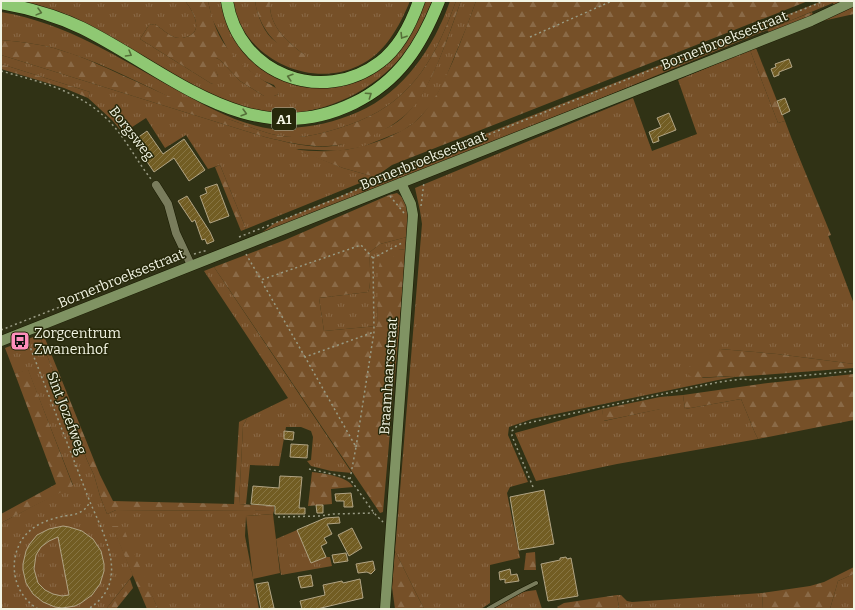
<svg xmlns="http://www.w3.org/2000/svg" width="855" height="610" font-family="Bitter,serif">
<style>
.grass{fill:url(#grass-tufts)}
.forest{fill:url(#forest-firs)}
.garden{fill:#765028}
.building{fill:url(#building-hatch);stroke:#b1a484;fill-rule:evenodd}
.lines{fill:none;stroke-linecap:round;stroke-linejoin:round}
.lane-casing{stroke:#181a00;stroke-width:5}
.street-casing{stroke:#181a00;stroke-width:9}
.secondary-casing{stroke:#181a00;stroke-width:11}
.highway-casing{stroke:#181a00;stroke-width:13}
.path{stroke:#9a9c85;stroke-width:1.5;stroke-dasharray:2 3;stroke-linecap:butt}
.lane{stroke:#797c5c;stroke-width:4}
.street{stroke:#797c5c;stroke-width:8}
.secondary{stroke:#809363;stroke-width:10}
.highway{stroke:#8fc873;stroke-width:12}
.oneway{stroke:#557039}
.labels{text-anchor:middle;stroke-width:3;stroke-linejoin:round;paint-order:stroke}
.shield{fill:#26280a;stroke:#b5b7a2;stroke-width:1}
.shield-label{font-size:13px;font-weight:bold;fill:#f2f4e3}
.street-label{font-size:14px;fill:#f2f4e3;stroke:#26280a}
.poi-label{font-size:14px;fill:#f2f4e3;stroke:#26280a;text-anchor:start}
</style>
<defs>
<pattern id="grass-tufts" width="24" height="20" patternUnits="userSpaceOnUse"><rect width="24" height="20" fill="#765028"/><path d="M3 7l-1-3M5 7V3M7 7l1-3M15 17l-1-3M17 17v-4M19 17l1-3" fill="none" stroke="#8a6a47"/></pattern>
<pattern id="forest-firs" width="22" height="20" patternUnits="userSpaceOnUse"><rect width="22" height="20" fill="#765028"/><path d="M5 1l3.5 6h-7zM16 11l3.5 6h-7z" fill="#8a6a47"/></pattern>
<pattern id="building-hatch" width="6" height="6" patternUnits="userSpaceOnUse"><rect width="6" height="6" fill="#725d23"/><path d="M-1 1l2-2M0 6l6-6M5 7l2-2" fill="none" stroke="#877543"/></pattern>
</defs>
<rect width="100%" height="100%" fill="#303215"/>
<g class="grass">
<path d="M 10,1 L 185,1 C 192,9 204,30 189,36 C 184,38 179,39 174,37 C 168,35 161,28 155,24 L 149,25 L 140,39 L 212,84 L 218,76 L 213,64 L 213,60 L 217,58 L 221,61 L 240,81 L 264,96 L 274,96 L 279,94 L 274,85 L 264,81 L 255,75 L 241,64 L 229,52 L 212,19 L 208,1 L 222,1 L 237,40 L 303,84 L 381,65 L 421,1 L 432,1 C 425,17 417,35 407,49 C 383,84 334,111 291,113 C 270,114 246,110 226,103 C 216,100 208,93 199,89 C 174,75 149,58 122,46 C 86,30 47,16 10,1 Z"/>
<path d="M 233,1 L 255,1 C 257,15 264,34 276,42 C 284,48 296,51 305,55 C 287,42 268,25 270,1 L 410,1 C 399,27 385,54 358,66 C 308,90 241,56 233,1 Z"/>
<path d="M 450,1 L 456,1 C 437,54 414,99 359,121 C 342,128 310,138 292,137 C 270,136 251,127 231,120 C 219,117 207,113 196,109 C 152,90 109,65 63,51 C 43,44 22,42 1,40 L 1,12 C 67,23 120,59 177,90 C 207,107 238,124 272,129 C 277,129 283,129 288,128 C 313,127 335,122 358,112 C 404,92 434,47 450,1 Z"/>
<path d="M 461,1 L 476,1 L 467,26 L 444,82 L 431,105 L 421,116 L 414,123 L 402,131 L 362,147 L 338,151 L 296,149 L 343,168 L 375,177 L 246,229 L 220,165 L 208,169 L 186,135 L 165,148 L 146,118 L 123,133 L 112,120 L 88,98 L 90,92 L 1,64 L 1,55 L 265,137 C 290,143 318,151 343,144 C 351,142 358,139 366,136 C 378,131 391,128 401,119 C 430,96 448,36 461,1 Z"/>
<path d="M 822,1 L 846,1 L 834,7 L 833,3 L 604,97 L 257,236 L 275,223 L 377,181 L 394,170 Z"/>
<path d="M 750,50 L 778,123 L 785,121 L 854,304 L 854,364 L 777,354 L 720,349 L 702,378 L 734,376 L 735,377 L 718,380 L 532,419 L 509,427 L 508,435 L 528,482 L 510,487 L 507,493 L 520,558 L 490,565 L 490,603 L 481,609 L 424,609 L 395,551 L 422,224 L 420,211 L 415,188 L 633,98 L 652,151 L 697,134 L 678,80 Z"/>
<path d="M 407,237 L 406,249 L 398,250 L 395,256 L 390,261 L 378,299 L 377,326 L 324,331 L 319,298 L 368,292 C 372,285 369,262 370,252 L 380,244 Z"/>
<path d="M 214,267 L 352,473 L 331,471 L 311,466 L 307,461 L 311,460 L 313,437 L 311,431 L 301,427 L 286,427 L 279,466 L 250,465 L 246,504 L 239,504 L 243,426 L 247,418 L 288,398 L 204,271 Z"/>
<path d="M 41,334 L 40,337 L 87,460 L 94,475 L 100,496 L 107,514 L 116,510 L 274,511 L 273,514 L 246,516 L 245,536 L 259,609 L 158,609 L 148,587 L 113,527 L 133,575 L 106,609 L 1,609 L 1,523 L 73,485 L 28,370 L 15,374 L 5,348 Z"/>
<path d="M 683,395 L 685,409 L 741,399 L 755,433 L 758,439 L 617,464 L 536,481 L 515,433 L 602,409 L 604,421 L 660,409 L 660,397 Z"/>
<path d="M 297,530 L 311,563 L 326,557 L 330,557 L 332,566 L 281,575 L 276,539 Z"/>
<path d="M 854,574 L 854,609 L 830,609 L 838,581 Z"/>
<path d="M 536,590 L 542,609 L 492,609 L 522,592 Z"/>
<path d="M 762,593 L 763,609 L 617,609 L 619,608 L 617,595 L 621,595 L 627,601 L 632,602 Z"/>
</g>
<g class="forest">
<path d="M 185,1 L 208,1 C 216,39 229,56 260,78 C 266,83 273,85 278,90 L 279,94 L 274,96 L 264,96 L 240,81 L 221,61 L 217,58 L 213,61 L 218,76 L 216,82 L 212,84 L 140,39 L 149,25 L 155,24 C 161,28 168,35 174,37 C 179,39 184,38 189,36 C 204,30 192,9 185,1 Z"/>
<path d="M 255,1 L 270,1 C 268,25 287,42 305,55 L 307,57 L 306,59 C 300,60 296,57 291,54 C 272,42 258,24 255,1 Z"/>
<path d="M 456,1 L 461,1 C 449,33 437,73 418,101 C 400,127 359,145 328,146 C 307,147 286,142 265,137 L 1,55 L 1,40 C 22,42 43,44 63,51 C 87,58 110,70 133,80 C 165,95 197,109 231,120 C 251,127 270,136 292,137 C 310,138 342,128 359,121 C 414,99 437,54 456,1 Z"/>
<path d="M 476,1 L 808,1 L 392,165 L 375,177 L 343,168 L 293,149 C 329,154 358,151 391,136 C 402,131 413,125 421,116 C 436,100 444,80 453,61 C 461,41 469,21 476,1 Z"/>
<path d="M 854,5 L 854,14 L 818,22 Z"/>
<path d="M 812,12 L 813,15 L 770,33 L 767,30 Z"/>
<path d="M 756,48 L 785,121 L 778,123 L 750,50 Z"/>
<path d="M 1,64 L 90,92 L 88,98 L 64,88 L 1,69 Z"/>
<path d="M 788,139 L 792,140 L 831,235 L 828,236 Z"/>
<path d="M 220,165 L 246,229 L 241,231 L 215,167 Z"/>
<path d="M 397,193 C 412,203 408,221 407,237 L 380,244 L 370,252 C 369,262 372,285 368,292 L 319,298 L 324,331 L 377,326 L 378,270 L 380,262 C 390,261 393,259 397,250 L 406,249 L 383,512 L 380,513 L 214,267 L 285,240 L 389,195 Z"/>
<path d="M 44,336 L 100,475 L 113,501 L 234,504 L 239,422 L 247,418 L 243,426 L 239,504 L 274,506 L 274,511 L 116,510 L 107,514 L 100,496 L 94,475 L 87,460 L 40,337 Z"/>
<path d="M 720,349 L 777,354 L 854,364 L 854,368 L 735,377 L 734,376 L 729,376 L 693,378 L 686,373 C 691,360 708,353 720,349 Z"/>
<path d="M 28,369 L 73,486 L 1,523 L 1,514 L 56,484 L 15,374 Z"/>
<path d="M 854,374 L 854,420 L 758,439 L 755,433 L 741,399 L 685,409 L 683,395 L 768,383 Z"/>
<path d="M 660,397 L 661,409 L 603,421 L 602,409 Z"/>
<path d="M 312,472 C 323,473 349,477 353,487 L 331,489 L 332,504 L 308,506 Z"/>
<path d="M 112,526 L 121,526 L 123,527 L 158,609 L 147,609 Z"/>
<path d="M 395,551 L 424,609 L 395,609 L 392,587 Z"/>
<path d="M 535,552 L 536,570 L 524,570 L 526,553 Z"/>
<path d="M 854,567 L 854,574 L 838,581 L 830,609 L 763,609 L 762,593 L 810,586 L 824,582 Z"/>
<path d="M 130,579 L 133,588 L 116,609 L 106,609 Z"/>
<path d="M 617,595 L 619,609 L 559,609 L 557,607 L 564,603 Z"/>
</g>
<path class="garden" d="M 273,514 L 280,573 L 253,579 L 246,516 Z"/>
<g class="building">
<path d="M 789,59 L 792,67 L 779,72 L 779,75 L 774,77 L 771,69 L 776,67 L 775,64 Z"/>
<path d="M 785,98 L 790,111 L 782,115 L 777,101 Z"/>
<path d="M 669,113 L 676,130 L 658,137 L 659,141 L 653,143 L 649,132 L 661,127 L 657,118 Z"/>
<path d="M 147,131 L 163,154 L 184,139 L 205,170 L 189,181 L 174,158 L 154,172 L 133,141 Z"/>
<path d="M 217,184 L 229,216 L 210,223 L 200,196 L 207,193 L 205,188 Z"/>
<path d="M 187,196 L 210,232 L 214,241 L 207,244 L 205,239 L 202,240 L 195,220 L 192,222 L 178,201 Z"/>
<path d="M 284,431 L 294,432 L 293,440 L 284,439 Z"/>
<path d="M 291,444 L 308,445 L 307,458 L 290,457 Z"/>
<path d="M 280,476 L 302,477 L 299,508 L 305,508 L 305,514 L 275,514 L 275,506 L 251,504 L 253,486 L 279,488 Z"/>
<path d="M 544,490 L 554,544 L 519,550 L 510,497 Z"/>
<path d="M 351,493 L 353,507 L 344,507 L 344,501 L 336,501 L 335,494 Z"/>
<path d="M 316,505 L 323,505 L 323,513 L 317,513 Z"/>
<path d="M 339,517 L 340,523 L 327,524 L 332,534 L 324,538 L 327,543 L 321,546 L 326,557 L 311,563 L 297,530 L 325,518 Z"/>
<path d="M 63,526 L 69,527 L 82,531 L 93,539 L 101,551 L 104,564 L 104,571 L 100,584 L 92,595 L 81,603 L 75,606 L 62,608 L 55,607 L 43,602 L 33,594 L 26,583 L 23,570 L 23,564 L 26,551 L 29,545 L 37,535 L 49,529 ZM 58,537 L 69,595 L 62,596 L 53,594 L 45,590 L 38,583 L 34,569 L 36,555 L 41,547 L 49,541 Z"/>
<path d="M 352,528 L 362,548 L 349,556 L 338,535 Z"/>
<path d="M 346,553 L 348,561 L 334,563 L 332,555 Z"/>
<path d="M 566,557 L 567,559 L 571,558 L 578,596 L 548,601 L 541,564 L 560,560 L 560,558 Z"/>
<path d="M 373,561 L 375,570 L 371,574 L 367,572 L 358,573 L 356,564 Z"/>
<path d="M 510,569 L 511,575 L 517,574 L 519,581 L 505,583 L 505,579 L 500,580 L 499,572 Z"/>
<path d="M 311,575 L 313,586 L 301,588 L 298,577 Z"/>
<path d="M 360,579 L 363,598 L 317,609 L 302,609 L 300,601 L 325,595 L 323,585 L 342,581 L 343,583 Z"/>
<path d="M 268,582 L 274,608 L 261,609 L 256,584 Z"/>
</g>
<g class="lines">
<g class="lane-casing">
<path id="lane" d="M 488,609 L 520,591 L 536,583"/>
</g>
<g class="street-casing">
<path id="street" d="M 156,185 L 168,204 L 176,233 L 191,265"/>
</g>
<g class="secondary-casing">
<g id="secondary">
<path d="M 1,341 L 811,21 L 854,1"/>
<path d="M 385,609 L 413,215 L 411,204 L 401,183"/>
</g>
</g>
<g class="highway-casing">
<g id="highway">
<path d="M 227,1 C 238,74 322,106 380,62 C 400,47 411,24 419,1"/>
<path d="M 1,3 C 29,8 57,16 82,28 C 169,71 250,154 354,103 C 399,81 421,46 439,1"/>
</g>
</g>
<g class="path">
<path d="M 530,37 L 612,1"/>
<path d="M 1,71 C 40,82 78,90 108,120 C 125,137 136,160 151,179"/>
<path d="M 390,196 L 404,213"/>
<path d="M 421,206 L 424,182"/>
<path d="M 239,237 L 338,198 L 417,163 L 824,1"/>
<path d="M 194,254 L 208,250"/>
<path d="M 246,254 L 261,280"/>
<path d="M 1,330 L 180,260"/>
<path d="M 27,339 L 90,502"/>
<path d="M 305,357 L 261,280 L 361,245 L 373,258"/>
<path d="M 356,447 L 374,332 L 373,258 L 402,243"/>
<path d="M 309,469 L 346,477 L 350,479 L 374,513 L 383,522"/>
<path d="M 350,479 L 356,447 L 305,357 L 374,332"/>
<path d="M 533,487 L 512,436 L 512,431 L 518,425 L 719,382 L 742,379 L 753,380 L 854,371"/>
<path d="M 278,517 L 320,516 L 333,514 L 374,513"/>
<path d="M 38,609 C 26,602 17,589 15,575 C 13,564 15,554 19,545 C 28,526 46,520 64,516 C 70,515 77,515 82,511 C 86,509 88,505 90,502 C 105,537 131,583 88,609"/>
</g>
<use href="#lane" class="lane"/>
<use href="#street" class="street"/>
<use href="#secondary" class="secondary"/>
<use href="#highway" class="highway"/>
</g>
<defs><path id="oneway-chevron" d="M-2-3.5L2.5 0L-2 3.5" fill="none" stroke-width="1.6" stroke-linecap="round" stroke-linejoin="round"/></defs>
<g class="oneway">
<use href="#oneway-chevron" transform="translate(39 12) rotate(15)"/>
<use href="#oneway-chevron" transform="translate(403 36) rotate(122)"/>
<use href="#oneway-chevron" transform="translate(129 54) rotate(30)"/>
<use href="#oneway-chevron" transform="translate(290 77) rotate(-163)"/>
<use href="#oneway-chevron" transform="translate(369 95) rotate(-34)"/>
<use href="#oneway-chevron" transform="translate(244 113) rotate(16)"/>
</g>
<defs>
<g id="bus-square" transform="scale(1)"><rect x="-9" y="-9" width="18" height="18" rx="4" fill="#fe8ebc" stroke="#26280a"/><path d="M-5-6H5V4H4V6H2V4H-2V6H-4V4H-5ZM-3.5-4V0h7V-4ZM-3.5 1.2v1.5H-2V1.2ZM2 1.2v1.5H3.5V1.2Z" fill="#111"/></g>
</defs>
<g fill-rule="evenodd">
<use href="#bus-square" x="20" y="341"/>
</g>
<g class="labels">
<rect class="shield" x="272" y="108" width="24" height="22" rx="3"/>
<g class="shield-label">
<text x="284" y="124">A1</text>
</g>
<g class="street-label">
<text transform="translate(724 40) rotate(-22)" y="5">Bornerbroeksestraat</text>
<text transform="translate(132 133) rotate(52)" y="5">Borgsweg</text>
<text transform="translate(423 160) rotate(-22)" y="5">Bornerbroeksestraat</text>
<text transform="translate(121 278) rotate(-22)" y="5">Bornerbroeksestraat</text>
<text transform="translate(388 376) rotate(-86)" y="5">Braamhaarsstraat</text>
<text transform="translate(67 413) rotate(69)" y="5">Sint Jozefweg</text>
</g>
<g class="poi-label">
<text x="34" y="338">Zorgcentrum<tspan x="34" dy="16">Zwanenhof</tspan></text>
</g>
</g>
<rect width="855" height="610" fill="none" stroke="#f2f4e3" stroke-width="4"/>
</svg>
